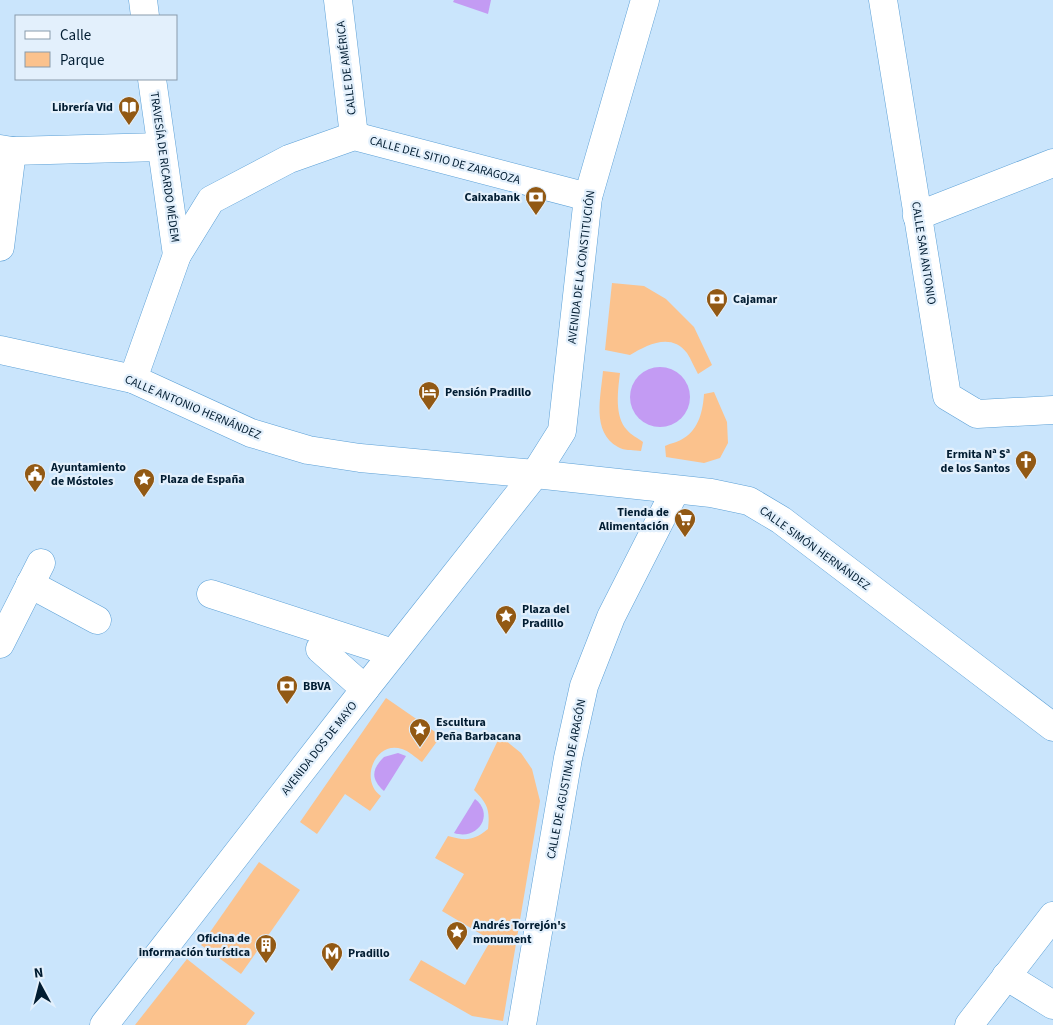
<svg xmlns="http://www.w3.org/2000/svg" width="1053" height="1025" font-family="'Source Sans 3',sans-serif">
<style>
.green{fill:#fbc28d}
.water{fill:#c39bf3}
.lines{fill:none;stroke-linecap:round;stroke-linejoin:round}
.minor-casing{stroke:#5ca0d6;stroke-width:29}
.minor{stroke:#fff;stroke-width:28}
.labels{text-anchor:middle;stroke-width:4.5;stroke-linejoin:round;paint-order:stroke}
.street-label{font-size:12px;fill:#011c31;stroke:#e3f0fc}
.poi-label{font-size:12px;font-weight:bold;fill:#011c31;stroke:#e3f0fc;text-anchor:start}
</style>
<rect width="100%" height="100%" fill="#cae5fc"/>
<g class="green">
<path d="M 612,283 L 644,286 L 666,299 L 694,327 L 712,365 L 698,374 C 694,367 691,359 687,353 C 671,332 647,345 630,355 L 605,350 Z"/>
<path d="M 603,371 L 620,373 C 618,390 614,416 627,430 C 631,435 638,438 643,442 L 641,451 C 635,450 624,451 618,447 C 591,432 601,396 603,371 Z"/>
<path d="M 714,392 L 727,422 L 728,443 L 720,458 L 704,463 L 666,457 L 665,446 C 671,443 679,442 684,438 C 699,429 703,410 704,394 Z"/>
<path d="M 386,698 L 441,736 L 422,762 C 416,758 409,751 402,749 C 375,740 359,781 381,796 L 370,811 L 345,794 L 317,834 L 300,822 Z"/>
<path d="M 500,736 L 521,753 L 532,769 L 540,801 L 503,1021 L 472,1016 L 409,980 L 421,960 L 465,985 L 491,940 L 442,911 L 464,874 L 435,858 L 448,836 C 466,841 473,841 488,829 C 490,810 488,804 474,790 Z"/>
<path d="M 259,862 L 300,890 L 241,974 L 201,945 Z"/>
<path d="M 187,959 L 255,1013 L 246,1025 L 135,1025 Z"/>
</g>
<g class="water">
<path d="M 454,0 L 491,0 L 488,14 L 453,2 Z"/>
<circle cx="660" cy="397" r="30"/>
<path d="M 398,753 L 406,756 L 384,791 C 371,779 371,770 384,757 Z"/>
<path d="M 475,799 C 495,814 478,841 454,833 Z"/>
</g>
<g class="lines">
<g class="minor-casing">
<g id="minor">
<path d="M 143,0 L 145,16"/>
<path d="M 338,0 L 354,136"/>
<path d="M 883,0 L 947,396 L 977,414 L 1053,410"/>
<path d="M 152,79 L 177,255"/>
<path d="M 0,149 L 12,151 L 161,147"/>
<path d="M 917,216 L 1053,163"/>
<path d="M 0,247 L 12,151"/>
<path d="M 0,350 L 133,379 L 251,433 L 308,450 L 360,458 L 535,474 L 711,493 L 749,501 L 781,520 L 1053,727"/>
<path d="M 133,379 L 177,255 L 211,200 L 289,159 L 354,136 L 588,197"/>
<path d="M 30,584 L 97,620"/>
<path d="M 211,594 L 393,653"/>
<path d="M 0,644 L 41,563"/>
<path d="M 320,649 L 365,689"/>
<path d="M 1006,976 L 1053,1005"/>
<path d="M 104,1025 L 365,689 L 535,474 L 562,431 L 588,197 L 645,0"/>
<path d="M 522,1025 L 568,758 L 584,686 L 611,617 L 675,491"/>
<path d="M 969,1025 L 1053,916"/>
</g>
</g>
<use href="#minor" class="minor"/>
</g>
<defs>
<g id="library-pin" transform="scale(1.125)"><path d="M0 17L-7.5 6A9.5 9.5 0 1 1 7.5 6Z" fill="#925914" stroke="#e3f0fc"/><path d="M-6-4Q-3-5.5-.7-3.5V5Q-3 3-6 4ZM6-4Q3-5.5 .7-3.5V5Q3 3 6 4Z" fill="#fff"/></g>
<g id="bank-pin" transform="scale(1.125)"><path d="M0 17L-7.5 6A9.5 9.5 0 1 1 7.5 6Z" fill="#925914" stroke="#e3f0fc"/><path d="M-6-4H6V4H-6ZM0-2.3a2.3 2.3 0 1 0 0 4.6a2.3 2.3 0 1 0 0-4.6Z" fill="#fff"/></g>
<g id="hotel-pin" transform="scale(1.125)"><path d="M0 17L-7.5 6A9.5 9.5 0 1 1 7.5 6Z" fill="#925914" stroke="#e3f0fc"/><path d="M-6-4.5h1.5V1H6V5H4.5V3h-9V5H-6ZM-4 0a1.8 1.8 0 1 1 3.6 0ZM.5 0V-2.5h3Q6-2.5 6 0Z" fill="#fff"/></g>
<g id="church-pin" transform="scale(1.125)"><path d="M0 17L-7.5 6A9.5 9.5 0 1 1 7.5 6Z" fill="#925914" stroke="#e3f0fc"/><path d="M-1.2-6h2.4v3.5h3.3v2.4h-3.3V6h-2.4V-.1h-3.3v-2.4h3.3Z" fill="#fff"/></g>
<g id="civic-pin" transform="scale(1.125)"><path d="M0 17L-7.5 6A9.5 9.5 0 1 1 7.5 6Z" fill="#925914" stroke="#e3f0fc"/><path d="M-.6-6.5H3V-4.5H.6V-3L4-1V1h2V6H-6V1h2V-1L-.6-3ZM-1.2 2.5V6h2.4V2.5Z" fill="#fff"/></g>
<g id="sight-pin" transform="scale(1.125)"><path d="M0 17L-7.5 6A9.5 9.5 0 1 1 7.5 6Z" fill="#925914" stroke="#e3f0fc"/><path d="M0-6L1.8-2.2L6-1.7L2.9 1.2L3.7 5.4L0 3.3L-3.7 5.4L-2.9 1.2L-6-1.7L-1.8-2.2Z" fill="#fff"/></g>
<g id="supermarket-pin" transform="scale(1.125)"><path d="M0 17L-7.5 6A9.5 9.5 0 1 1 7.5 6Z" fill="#925914" stroke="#e3f0fc"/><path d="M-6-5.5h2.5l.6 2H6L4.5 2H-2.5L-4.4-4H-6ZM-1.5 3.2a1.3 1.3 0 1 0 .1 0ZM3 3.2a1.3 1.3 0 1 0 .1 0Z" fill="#fff"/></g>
<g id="building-pin" transform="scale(1.125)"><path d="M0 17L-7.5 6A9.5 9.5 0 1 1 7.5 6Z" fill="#925914" stroke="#e3f0fc"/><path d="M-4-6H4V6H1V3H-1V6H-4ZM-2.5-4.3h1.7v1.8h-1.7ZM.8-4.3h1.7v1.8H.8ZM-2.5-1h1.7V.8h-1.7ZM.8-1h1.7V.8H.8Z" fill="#fff"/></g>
<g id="metro-pin" transform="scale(1.125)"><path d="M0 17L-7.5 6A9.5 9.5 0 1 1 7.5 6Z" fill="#925914" stroke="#e3f0fc"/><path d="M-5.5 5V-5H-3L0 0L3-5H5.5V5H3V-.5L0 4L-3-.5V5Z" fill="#fff"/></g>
</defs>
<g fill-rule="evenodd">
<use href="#library-pin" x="129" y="107"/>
<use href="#bank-pin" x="536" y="197"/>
<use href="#bank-pin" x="717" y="299"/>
<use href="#hotel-pin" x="429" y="392"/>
<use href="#church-pin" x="1026" y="461"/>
<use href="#civic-pin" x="35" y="474"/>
<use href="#sight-pin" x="144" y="479"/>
<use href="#supermarket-pin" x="685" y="519"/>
<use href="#sight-pin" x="506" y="616"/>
<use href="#bank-pin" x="287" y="686"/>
<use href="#sight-pin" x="420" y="729"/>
<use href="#sight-pin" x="457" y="932"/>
<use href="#building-pin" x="266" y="945"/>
<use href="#metro-pin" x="332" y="953"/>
</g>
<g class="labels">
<g class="street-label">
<text transform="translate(346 68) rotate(-97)" y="4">CALLE DE AMÉRICA</text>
<text transform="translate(445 160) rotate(15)" y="4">CALLE DEL SITIO DE ZARAGOZA</text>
<text transform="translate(165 167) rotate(82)" y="4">TRAVESÍA DE RICARDO MÉDEM</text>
<text transform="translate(924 253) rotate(81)" y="4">CALLE SAN ANTONIO</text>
<text transform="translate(581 267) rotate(-83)" y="4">AVENIDA DE LA CONSTITUCIÓN</text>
<text transform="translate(193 407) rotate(23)" y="4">CALLE ANTONIO HERNÁNDEZ</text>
<text transform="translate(815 548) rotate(36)" y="4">CALLE SIMÓN HERNÁNDEZ</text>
<text transform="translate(319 748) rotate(-52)" y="4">AVENIDA DOS DE MAYO</text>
<text transform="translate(566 779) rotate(-79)" y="4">CALLE DE AGUSTINA DE ARAGÓN</text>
</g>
<g class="poi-label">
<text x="113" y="111" text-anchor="end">Librería Vid</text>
<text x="520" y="201" text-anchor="end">Caixabank</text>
<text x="733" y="303">Cajamar</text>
<text x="445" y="396">Pensión Pradillo</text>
<text x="1010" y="458" text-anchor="end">Ermita Nª Sª<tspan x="1010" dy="14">de los Santos</tspan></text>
<text x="51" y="471">Ayuntamiento<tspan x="51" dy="14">de Móstoles</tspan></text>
<text x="160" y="483">Plaza de España</text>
<text x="669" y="516" text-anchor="end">Tienda de<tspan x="669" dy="14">Alimentación</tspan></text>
<text x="522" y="613">Plaza del<tspan x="522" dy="14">Pradillo</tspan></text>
<text x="303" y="690">BBVA</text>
<text x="436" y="726">Escultura<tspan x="436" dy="14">Peña Barbacana</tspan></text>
<text x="473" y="929">Andrés Torrejón's<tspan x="473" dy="14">monument</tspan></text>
<text x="250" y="942" text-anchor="end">Oficina de<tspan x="250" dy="14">información turística</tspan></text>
<text x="348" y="957">Pradillo</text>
</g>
</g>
<rect x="15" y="15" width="162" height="65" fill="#e3f0fc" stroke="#899bab"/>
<rect x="25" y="31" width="25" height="8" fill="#ffffff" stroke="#899bab"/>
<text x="60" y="40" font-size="15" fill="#011c31">Calle</text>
<rect x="25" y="52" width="25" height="15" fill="#fbc28d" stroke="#899bab"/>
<text x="60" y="65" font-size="15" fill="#011c31">Parque</text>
<g transform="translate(40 985) rotate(353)" stroke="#e3f0fc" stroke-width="4" paint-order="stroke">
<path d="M0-4L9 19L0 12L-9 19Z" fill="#011c31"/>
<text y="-8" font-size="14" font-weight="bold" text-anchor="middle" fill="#011c31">N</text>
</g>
</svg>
